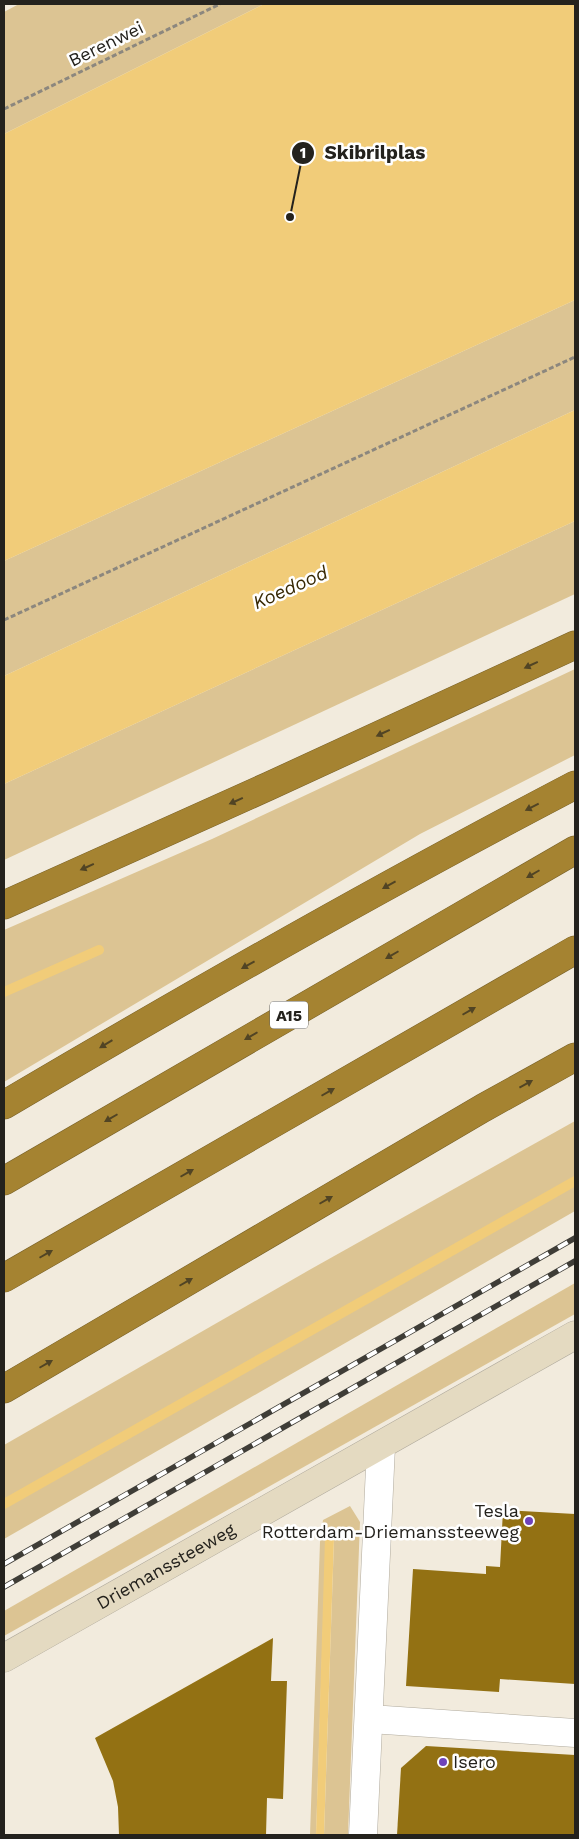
<svg xmlns="http://www.w3.org/2000/svg" width="579" height="1839" font-family="'Work Sans',sans-serif">
<style>
.green{fill:#dcc493}
.water{fill:#f1cc79}
.lines{fill:none;stroke-linecap:round;stroke-linejoin:round}
.stream{stroke:#f1cc79;stroke-width:10}
.building{fill:#937113}
.minor-casing{stroke:#b0aa9d;stroke-width:29}
.secondary-casing{stroke:#b0aa9d;stroke-width:29}
.motorway-casing{stroke:#78612a;stroke-width:29}
.path{stroke:#8c877e;stroke-width:3;stroke-dasharray:5 2.5;stroke-linecap:butt}
.minor{stroke:#fff;stroke-width:28}
.secondary{stroke:#e4dac1;stroke-width:28}
.motorway{stroke:#a58331;stroke-width:28}
.rail-casing{stroke:#3f3d37;stroke-width:5.5}
.rail{stroke:#fff;stroke-width:4;stroke-dasharray:11;stroke-linecap:butt}
.oneway{fill:#514424}
.poi-dot{fill:#6e43bb;stroke:#fff;stroke-width:2}
.labels{text-anchor:middle;stroke-width:5;stroke-linejoin:round;paint-order:stroke}
.shield{fill:#fff;stroke:#666461;stroke-width:1}
.shield-label{font-size:16px;font-weight:bold;fill:#24221d}
.street-label{font-size:18px;fill:#24221d;stroke:#fff}
.poi-label{font-size:18px;fill:#24221d;stroke:#fff;text-anchor:end}
.water-label{font-size:19px;font-style:italic;fill:#372803;stroke:#fff}
.leader{fill:none;stroke:#24221d;stroke-width:2}
.callout-dot{fill:#24221d;stroke:#fff;stroke-width:2}
.mark-label{font-size:15px;text-anchor:middle;font-weight:bold;fill:#fff}
.callout-label{font-size:19px;text-anchor:middle;font-weight:bold;fill:#24221d;stroke:#fff;stroke-width:5;stroke-linejoin:round;paint-order:stroke}
</style>
<rect width="100%" height="100%" fill="#f2ebdd"/>
<g class="green">
<path d="M 19,4 L 264,4 L 4,134 L 4,12 Z"/>
<path d="M 575,300 L 575,410 L 4,676 L 4,561 Z"/>
<path d="M 575,521 L 575,594 L 4,860 L 4,784 Z"/>
<path d="M 575,669 L 575,755 L 420,834 L 4,1082 L 4,930 L 212,839 Z"/>
<path d="M 575,1121 L 575,1211 L 4,1539 L 4,1445 L 311,1269 Z"/>
<path d="M 575,1283 L 575,1314 L 4,1636 L 4,1611 Z"/>
<path d="M 350,1506 L 360,1522 L 348,1835 L 324,1835 L 334,1539 L 326,1538 L 316,1835 L 310,1835 L 320,1542 L 323,1520 Z"/>
</g>
<g class="water">
<path d="M 264,4 L 575,4 L 575,300 L 4,561 L 4,134 Z"/>
<path d="M 575,410 L 575,521 L 4,784 L 4,676 Z"/>
<path d="M 325,1538 L 334,1538 L 324,1835 L 316,1835 Z"/>
</g>
<g class="lines">
<g class="stream">
<path d="M 4,992 L 99,950"/>
<path d="M 4,1504 L 575,1181"/>
</g>
</g>
<g class="building">
<path d="M 503,1510 L 575,1514 L 575,1684 L 500,1679 L 499,1692 L 406,1686 L 413,1569 L 486,1574 L 486,1566 L 500,1567 Z"/>
<path d="M 273,1638 L 271,1681 L 287,1681 L 283,1799 L 267,1798 L 266,1835 L 119,1835 L 118,1807 L 113,1781 L 95,1738 Z"/>
<path d="M 426,1746 L 575,1755 L 575,1835 L 397,1835 L 401,1768 Z"/>
</g>
<g class="lines">
<g class="minor-casing">
<g id="minor">
<path d="M 370,1719 L 575,1733"/>
<path d="M 363,1835 L 381,1446"/>
</g>
</g>
<g class="secondary-casing">
<g id="secondary">
<path id="s1" d="M 4,1658 L 575,1335"/>
</g>
</g>
<g class="motorway-casing">
<g id="motorway">
<path d="M 4,905 L 269,786 L 575,645"/>
<path d="M 4,1105 C 192,994 382,886 575,785"/>
<path d="M 4,1181 L 575,850"/>
<path d="M 4,1278 L 575,950"/>
<path d="M 4,1389 L 483,1108 L 575,1057"/>
</g>
</g>
<g class="path">
<path d="M 4,109 L 220,4"/>
<path d="M 4,620 L 575,357"/>
</g>
<use href="#minor" class="minor"/>
<use href="#secondary" class="secondary"/>
<use href="#motorway" class="motorway"/>
<g class="rail-casing">
<g id="rail">
<path d="M 4,1564 L 575,1238"/>
<path d="M 4,1587 L 575,1261"/>
</g>
</g>
<use href="#rail" class="rail"/>
</g>
<defs><path id="oneway-solid" d="M-6-.8H1V-3.2L6.5 0L1 3.2V.8H-6Z" transform="scale(1.25)"/></defs>
<g class="oneway">
<use href="#oneway-solid" transform="translate(531 665) rotate(155)"/>
<use href="#oneway-solid" transform="translate(383 733) rotate(155)"/>
<use href="#oneway-solid" transform="translate(236 801) rotate(156)"/>
<use href="#oneway-solid" transform="translate(532 807) rotate(153)"/>
<use href="#oneway-solid" transform="translate(87 867) rotate(156)"/>
<use href="#oneway-solid" transform="translate(533 874) rotate(150)"/>
<use href="#oneway-solid" transform="translate(389 885) rotate(151)"/>
<use href="#oneway-solid" transform="translate(392 955) rotate(150)"/>
<use href="#oneway-solid" transform="translate(248 965) rotate(151)"/>
<use href="#oneway-solid" transform="translate(469 1011) rotate(-30)"/>
<use href="#oneway-solid" transform="translate(251 1036) rotate(150)"/>
<use href="#oneway-solid" transform="translate(106 1044) rotate(149)"/>
<use href="#oneway-solid" transform="translate(526 1084) rotate(-29)"/>
<use href="#oneway-solid" transform="translate(328 1092) rotate(-30)"/>
<use href="#oneway-solid" transform="translate(111 1118) rotate(150)"/>
<use href="#oneway-solid" transform="translate(187 1173) rotate(-30)"/>
<use href="#oneway-solid" transform="translate(326 1200) rotate(-30)"/>
<use href="#oneway-solid" transform="translate(46 1254) rotate(-30)"/>
<use href="#oneway-solid" transform="translate(186 1282) rotate(-30)"/>
<use href="#oneway-solid" transform="translate(46 1364) rotate(-30)"/>
</g>
<g class="poi-dot">
<circle cx="529" cy="1521" r="5"/>
<circle cx="443" cy="1762" r="5"/>
</g>
<g class="labels">
<rect class="shield" x="270" y="1001.5" width="38" height="27" rx="4"/>
<g class="shield-label">
<text x="289" y="1021">A15</text>
</g>
<g class="street-label">
<text transform="translate(106 44) rotate(-26)" y="6">Berenwei</text>
<text dy="6" stroke="none"><textPath href="#s1" startOffset="186">Driemanssteeweg</textPath></text>
</g>
<g class="poi-label">
<text x="519" y="1517">Tesla<tspan x="519" dy="21">Rotterdam-Driemanssteeweg</tspan></text>
<text x="453" y="1768" text-anchor="start">Isero</text>
</g>
<g class="water-label">
<text transform="translate(290 587) rotate(-24)" y="7">Koedood</text>
</g>
</g>
<path class="leader" d="M290 217L303 153"/>
<g class="callout-dot">
<circle cx="290" cy="217" r="5"/>
<circle cx="303" cy="153" r="12"/>
</g>
<g class="mark-label">
<text x="303" y="158">1</text>
</g>
<g class="callout-label">
<text x="375" y="159">Skibrilplas</text>
</g>
<rect width="579" height="1839" fill="none" stroke="#24221d" stroke-width="10"/>
</svg>
